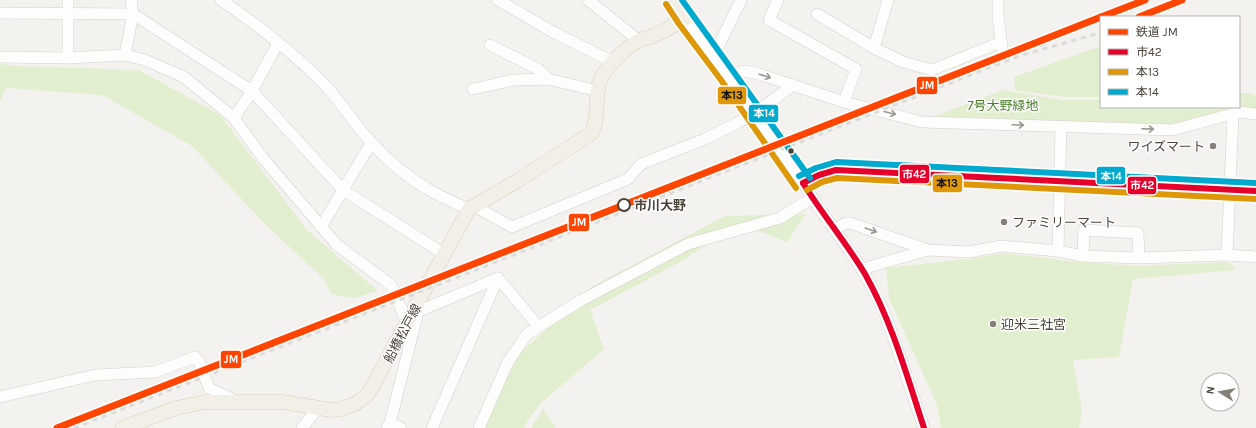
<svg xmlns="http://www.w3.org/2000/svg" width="1256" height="428" font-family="Karla,'Noto Sans JP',sans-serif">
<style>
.green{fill:#e1eecf}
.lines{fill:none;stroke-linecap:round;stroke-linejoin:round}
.minor-casing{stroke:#d2d0cb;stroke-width:12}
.major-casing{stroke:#d6cebb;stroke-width:15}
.minor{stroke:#fdfdfc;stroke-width:11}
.major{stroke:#f2efe6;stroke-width:14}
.rail{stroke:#dbdbda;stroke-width:3;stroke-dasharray:5 5;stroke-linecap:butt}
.minor-bridge-casing{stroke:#d2d0cb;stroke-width:12;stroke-linecap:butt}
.minor-bridge{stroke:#fdfdfc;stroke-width:11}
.bus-1-casing{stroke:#fff;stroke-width:9}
.bus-2-casing{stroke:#fff;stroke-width:9}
.bus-3-casing{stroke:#fff;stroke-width:9}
.bus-1{stroke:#e4002b;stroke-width:6}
.bus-2{stroke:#dd9709;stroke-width:6}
.bus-3{stroke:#00a9ce;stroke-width:6}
.rail-1-casing{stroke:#fff;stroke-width:10}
.rail-1{stroke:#ff4500;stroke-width:7}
.oneway{stroke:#9b9791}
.poi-dot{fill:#868178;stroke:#fff;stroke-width:1.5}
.bus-dot{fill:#4b4439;stroke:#fff;stroke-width:1.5}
.stop-dot{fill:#fff;stroke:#4b4439;stroke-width:2}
.labels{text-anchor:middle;stroke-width:3;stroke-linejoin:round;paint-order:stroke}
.park-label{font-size:13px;fill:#4a7f2a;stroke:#fff}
.poi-label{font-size:13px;fill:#4b4439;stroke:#fff;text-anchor:start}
.stop-label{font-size:13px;font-weight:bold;fill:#4b4439;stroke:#fff;text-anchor:start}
.street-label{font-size:13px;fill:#4b4439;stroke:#fff}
.line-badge{stroke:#fff;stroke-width:1.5}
.badge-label{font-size:11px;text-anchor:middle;font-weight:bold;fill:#fff}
.pale-badge-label{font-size:11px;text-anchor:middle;font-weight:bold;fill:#111}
</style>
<rect width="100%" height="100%" fill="#f4f2ee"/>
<g class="green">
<path d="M 1101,46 L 1101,97 L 1064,97 L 1015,90 L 1014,77 Z"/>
<path d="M 0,64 L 15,66 L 139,70 L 220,115 L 307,230 L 378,291 L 353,298 L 331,294 L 325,280 L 265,224 L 192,146 L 102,95 L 6,88 L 0,102 Z"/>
<path d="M 1003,90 L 1061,100 L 1101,100 L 1101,107 L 1239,107 L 1239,93 L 1248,93 L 1256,96 L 1256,110 L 1229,108 L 1171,126 L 979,119 L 935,116 Z"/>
<path d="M 806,214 L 787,242 L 739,223 L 680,262 L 590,310 L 604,349 L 541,403 L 528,420 L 524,428 L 483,428 L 513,360 L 593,286 L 725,216 Z"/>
<path d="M 1003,253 L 1069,261 L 1135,266 L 1229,262 L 1236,270 L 1133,279 L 1119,357 L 1073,360 L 1082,410 L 1079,428 L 941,428 L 937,405 L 889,298 L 886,268 L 976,258 Z"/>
<path d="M 543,409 L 556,428 L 531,428 Z"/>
</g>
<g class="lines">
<g class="minor-casing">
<g id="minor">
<path d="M 221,0 C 256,24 290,50 320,80 C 340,99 353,124 372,143 C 389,162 411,180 433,192 C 445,199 457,204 469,209"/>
<path d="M 498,0 L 553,32 L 613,62"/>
<path d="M 588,0 L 638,40"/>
<path d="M 778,0 L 769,20 L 856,69 L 844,102"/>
<path d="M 888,0 L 874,48 L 903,62 L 932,70 L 1001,42"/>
<path d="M 998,0 L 998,16 L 1002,48"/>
<path d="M 0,13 L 133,14 L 252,91 L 343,190 L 444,254"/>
<path d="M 817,14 L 874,48"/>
<path d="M 685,19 L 727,75 L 803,183 L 819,208 L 854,257 L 872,287 L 884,312 L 895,342 L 924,428"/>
<path d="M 490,45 L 538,69 L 548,79"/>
<path d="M 125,55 L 133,14 L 131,0"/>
<path d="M 0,57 L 68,58 L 125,55 L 145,60 L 184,77 L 234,118 L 262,157 L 337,245 L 391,285 L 403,313 L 406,324"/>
<path d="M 713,57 L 741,0"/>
<path d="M 68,58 L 68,0"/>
<path d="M 727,75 L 745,71 L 759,74 L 844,102 L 922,122 L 1172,130 L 1240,112 L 1256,114"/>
<path d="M 473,89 L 514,80 L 548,79 L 598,91"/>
<path d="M 234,118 L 252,91 L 278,43"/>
<path d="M 803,183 L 819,175 L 836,170 L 1256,191"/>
<path d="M 474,206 L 512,227 L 628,179 L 641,164 L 705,139 L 737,123 L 754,114 L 793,85"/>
<path d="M 321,227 L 371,143"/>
<path d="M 835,229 L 846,223 L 850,223 L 928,250 L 969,252 L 1001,246 L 1058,251 L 1083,256 L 1139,258 L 1227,255 L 1256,257"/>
<path d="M 1058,251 L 1061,126"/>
<path d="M 1227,255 L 1233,115"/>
<path d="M 1083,256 L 1084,230 L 1138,233 L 1139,258"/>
<path d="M 862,270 L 872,266 L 928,250"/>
<path d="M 412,314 L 498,278 L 538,326"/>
<path d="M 209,388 L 236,401"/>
<path d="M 0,397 L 95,375 L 155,372 L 195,357 L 199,362"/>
<path d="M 390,423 L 401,428"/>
<path d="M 302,428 L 318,408"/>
<path d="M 387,428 L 390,423 L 418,312"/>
<path d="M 432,428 L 498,278"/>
<path d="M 479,428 L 508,362 L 527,334 L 580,301 L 688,244 L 780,218 L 812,198"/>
</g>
</g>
<g class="major-casing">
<path id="major" d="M 122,428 L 176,408 L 205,402 L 283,402 L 331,410 L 341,409 L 355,404 L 367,395 L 374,384 L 406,324 L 469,209 L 517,181 L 592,133 C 599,117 595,100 599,84 C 603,69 624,49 638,41 C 643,38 649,38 655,35 C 665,31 675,24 685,19 L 673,0"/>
</g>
<use href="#minor" class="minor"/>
<use href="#major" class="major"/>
<g class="rail">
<path d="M 1040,46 L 1093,20"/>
<path d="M 74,428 L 1019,56 L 1096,34"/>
</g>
<g class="minor-bridge-casing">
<path id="minor-bridge" d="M 199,362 L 209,388"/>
</g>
<use href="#minor-bridge" class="minor-bridge"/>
<g class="bus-1-casing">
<g id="bus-1">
<path d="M 803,183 L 819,175 L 836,170 L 1256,191"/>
<path d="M 803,183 C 822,214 846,242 865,274 C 892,322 907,376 924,428"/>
</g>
</g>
<g class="bus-2-casing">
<g id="bus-2">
<path d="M 666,4 L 679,24 L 721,80 L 796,188"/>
<path d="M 807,190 L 822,182 L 837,178 L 1256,199"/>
</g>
</g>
<g class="bus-3-casing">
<g id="bus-3">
<path d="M 682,0 L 810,178"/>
<path d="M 799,176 L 816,168 L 836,162 L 1256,183"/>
</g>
</g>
<use href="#bus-1" class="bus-1"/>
<use href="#bus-2" class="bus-2"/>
<use href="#bus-3" class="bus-3"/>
<g class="rail-1-casing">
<g id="rail-1">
<path d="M 1101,17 L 1145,0"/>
<path d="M 1139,17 L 1182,0"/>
<path d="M 57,428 L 1101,17"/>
</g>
</g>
<use href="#rail-1" class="rail-1"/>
</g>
<defs><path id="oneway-shaft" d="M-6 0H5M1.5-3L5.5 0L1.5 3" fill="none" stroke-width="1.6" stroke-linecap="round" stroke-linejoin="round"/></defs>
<g class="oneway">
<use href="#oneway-shaft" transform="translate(765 76) rotate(18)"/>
<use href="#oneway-shaft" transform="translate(890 113) rotate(14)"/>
<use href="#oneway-shaft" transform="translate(1018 125) rotate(2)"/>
<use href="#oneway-shaft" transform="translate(1148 129) rotate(2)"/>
<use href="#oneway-shaft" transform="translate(871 230) rotate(20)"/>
</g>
<g class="poi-dot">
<circle cx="1213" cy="146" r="4"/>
<circle cx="1004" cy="222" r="4"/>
<circle cx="993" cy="324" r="4"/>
</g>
<circle class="bus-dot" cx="791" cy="151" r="3.5"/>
<circle class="stop-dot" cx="624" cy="205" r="6"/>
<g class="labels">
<g class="park-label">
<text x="1003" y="110">7号大野緑地</text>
</g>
<g class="poi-label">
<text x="1205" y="151" text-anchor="end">ワイズマート</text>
<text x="1012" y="227">ファミリーマート</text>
<text x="1001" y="329">迎米三社宮</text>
</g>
<g class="stop-label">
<text x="634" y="210">市川大野</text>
</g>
<g class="street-label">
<text transform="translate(402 333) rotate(-62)" y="5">船橋松戸線</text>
</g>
</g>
<g class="line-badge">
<rect x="916" y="76" width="22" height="19" rx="4" fill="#ff4500"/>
<rect x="717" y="86" width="30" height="19" rx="4" fill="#dd9709"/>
<rect x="748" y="104" width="31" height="19" rx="4" fill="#00a9ce"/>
<rect x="899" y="164" width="31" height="20" rx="4" fill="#e4002b"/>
<rect x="1096" y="166" width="30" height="19" rx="4" fill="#00a9ce"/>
<rect x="932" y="174" width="31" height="19" rx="4" fill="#dd9709"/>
<rect x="1127" y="176" width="30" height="19" rx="4" fill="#e4002b"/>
<rect x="568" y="213" width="22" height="19" rx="4" fill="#ff4500"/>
<rect x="220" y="350" width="22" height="19" rx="4" fill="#ff4500"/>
</g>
<g class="badge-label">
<text x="927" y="89">JM</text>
<text x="764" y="117">本14</text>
<text x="914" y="178">市42</text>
<text x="1111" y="180">本14</text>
<text x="1142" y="189">市42</text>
<text x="579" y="226">JM</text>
<text x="231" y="363">JM</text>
</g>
<g class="pale-badge-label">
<text x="732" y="99">本13</text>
<text x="947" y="187">本13</text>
</g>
<rect x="1100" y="16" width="140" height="92" fill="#ffffff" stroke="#b7b4b0"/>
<rect x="1108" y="29" width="20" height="6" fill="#ff4500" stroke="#b7b4b0"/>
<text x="1136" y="36" font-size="12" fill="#4b4439">鉄道 JM</text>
<rect x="1108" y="49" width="20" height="6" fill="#e4002b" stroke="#b7b4b0"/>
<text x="1136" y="56" font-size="12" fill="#4b4439">市42</text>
<rect x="1108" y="69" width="20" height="6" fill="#dd9709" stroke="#b7b4b0"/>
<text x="1136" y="76" font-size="12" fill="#4b4439">本13</text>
<rect x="1108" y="89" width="20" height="6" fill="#00a9ce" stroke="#b7b4b0"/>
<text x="1136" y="96" font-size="12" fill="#4b4439">本14</text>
<g transform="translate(1220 392) rotate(281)"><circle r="19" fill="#ffffff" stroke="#b7b4b0"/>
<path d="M0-3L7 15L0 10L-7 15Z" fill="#868178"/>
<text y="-6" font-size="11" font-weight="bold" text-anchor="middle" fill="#4b4439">N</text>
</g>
</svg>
